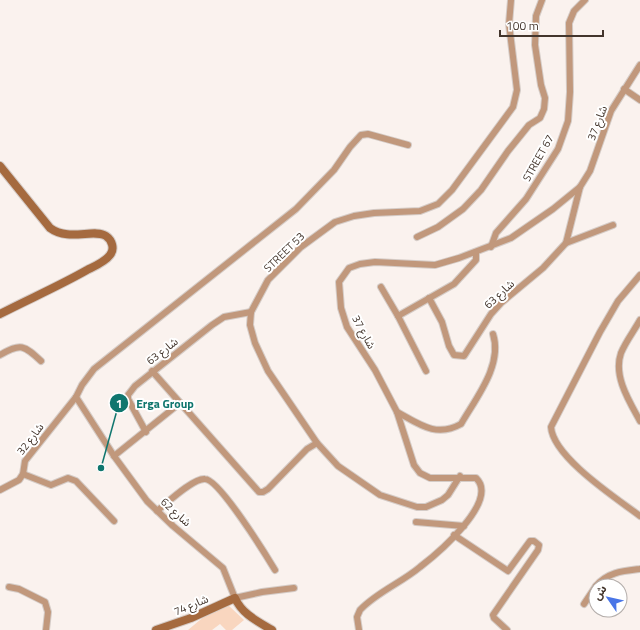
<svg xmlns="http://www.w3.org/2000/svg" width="640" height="630" font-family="'Titillium Web','Noto Sans Arabic',sans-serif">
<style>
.green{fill:#f9d6bf}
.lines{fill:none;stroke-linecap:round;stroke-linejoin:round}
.street-casing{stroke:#d5ccc7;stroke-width:8}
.secondary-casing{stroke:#d5ccc7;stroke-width:10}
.street{stroke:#c1987c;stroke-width:6}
.secondary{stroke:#a56a3f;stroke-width:8}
.labels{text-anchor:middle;stroke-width:4;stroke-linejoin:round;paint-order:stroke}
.street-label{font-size:11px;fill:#43352c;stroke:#fff}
.leader{fill:none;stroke:#0f766e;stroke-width:1.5}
.callout-dot{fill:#0f766e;stroke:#fff;stroke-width:1.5}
.mark-label{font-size:12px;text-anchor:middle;font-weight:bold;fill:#fff}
.callout-label{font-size:12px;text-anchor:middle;font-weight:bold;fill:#0f766e;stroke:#fff;stroke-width:4;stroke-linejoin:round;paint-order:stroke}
</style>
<rect width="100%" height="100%" fill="#faf2ee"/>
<path class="green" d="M 227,604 L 244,620 L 232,630 L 226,630 L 220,624 L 212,630 L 188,630 L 206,615 Z"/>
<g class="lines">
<g class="street-casing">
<g id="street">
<path d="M 624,89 L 640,100"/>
<path d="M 417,237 L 438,227 L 463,209 L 481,190 L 508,151 L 529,125 L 540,118 L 544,109 L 545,98 L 541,85 L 535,45 L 536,16 L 542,0"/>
<path d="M 566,243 L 613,225"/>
<path d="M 491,247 L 496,233 L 526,199 L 558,149 L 568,121 L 570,92 L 569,23 L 574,11 L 585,0"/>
<path d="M 640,275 L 618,301 L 600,332 L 551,427 C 553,457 616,498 640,516"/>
<path d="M 381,287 L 398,316 L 426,371"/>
<path d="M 429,298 L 442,322 L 449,346 L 454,355 L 464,356 L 491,314 L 501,303 L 543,268 L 566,243 L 580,187"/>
<path d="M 398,316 L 454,284 L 476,260 L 476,252"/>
<path d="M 640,320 C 634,331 626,341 621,353 C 613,376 629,401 640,421"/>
<path d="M 0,355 C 21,343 24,345 41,361"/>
<path d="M 152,371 L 259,492 L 263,492 L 268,489 L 307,449 L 317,443"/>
<path d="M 76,397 L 114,456 L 147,501 L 173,526 L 223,568 L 235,598 L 262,592 L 294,588"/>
<path d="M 397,412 C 419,424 436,438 461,424 C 476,398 503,365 493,334"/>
<path d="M 146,432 L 128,399 L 128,395 L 135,386 L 212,325 L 224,317 L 251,312"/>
<path d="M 114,456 L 180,403"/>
<path d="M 23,474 L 51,485 L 68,478 L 76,481 L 114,521"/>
<path d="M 460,476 L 448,495 L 442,500 L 426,507 L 417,507 L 380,495 L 338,466 L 317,443 L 268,371 L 255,343 L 250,325 L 251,312 L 268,280 L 301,247 L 335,222 L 354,216 L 374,213 L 420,211 L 438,204 L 452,190 L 513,107 L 517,90 L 509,24 L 511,0"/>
<path d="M 0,490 L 19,480 L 23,474 L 25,461 L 76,397 L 82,385 L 94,369 L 296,209 L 334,170 L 350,147 L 361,135 L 368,134 L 408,145"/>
<path d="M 157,511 C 167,503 193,478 205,479 C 219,479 266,555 275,570"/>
<path d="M 416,522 L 464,526"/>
<path d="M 454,535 L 508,571 L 530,541 L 534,541 L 539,545 L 538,550 L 493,615 L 494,618 L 507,630"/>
<path d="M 596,586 C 608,572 623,571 640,569"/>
<path d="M 9,587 L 19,589 L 45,602 L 48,612 L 46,630"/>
<path d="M 584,604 L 596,586"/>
<path d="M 359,630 L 357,617 L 360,610 C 377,592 401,583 420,567 C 437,554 500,501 476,478 L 430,478 L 420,473 L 414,465 L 397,412 L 375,370 L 347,327 L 341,308 L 339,282 L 349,268 L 360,264 L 375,262 L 435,265 L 459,258 L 511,238 L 553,209 L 580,187 L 590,171 L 611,111 L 640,65"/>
</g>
</g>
<g class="secondary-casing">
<g id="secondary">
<path d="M 0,166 L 50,228 C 69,242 94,228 106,236 C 112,240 115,249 110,255 C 105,262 95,266 87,270 C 59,286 29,299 0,314"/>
<path d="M 156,630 L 191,618 L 235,598 C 242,614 257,621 272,630"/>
</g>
</g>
<use href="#street" class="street"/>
<use href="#secondary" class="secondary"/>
</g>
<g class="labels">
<g class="street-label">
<text transform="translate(597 123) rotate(-69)" y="4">شارع 37</text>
<text transform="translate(538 158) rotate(-61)" y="4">STREET 67</text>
<text transform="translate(284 252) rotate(-44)" y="4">STREET 53</text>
<text transform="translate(499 294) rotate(-43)" y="4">شارع 63</text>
<text transform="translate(364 332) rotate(61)" y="4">شارع 37</text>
<text transform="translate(162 351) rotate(-38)" y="4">شارع 63</text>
<text transform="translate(30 439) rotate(-53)" y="4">شارع 32</text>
<text transform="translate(176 512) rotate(42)" y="4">شارع 62</text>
<text transform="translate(191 605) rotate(-23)" y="4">شارع 74</text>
</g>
</g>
<path class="leader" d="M101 468L119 403"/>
<g class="callout-dot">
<circle cx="101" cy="468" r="4"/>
<circle cx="119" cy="403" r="10"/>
</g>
<g class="mark-label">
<text x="119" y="408">1</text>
</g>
<g class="callout-label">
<text x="165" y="408">Erga Group</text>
</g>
<g transform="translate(608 598) rotate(304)"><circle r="19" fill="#ffffff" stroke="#b4aeab"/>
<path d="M0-3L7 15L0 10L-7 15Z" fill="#4975e7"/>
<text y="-6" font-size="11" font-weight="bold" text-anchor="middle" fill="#43352c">ش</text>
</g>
<path d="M500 30v6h103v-6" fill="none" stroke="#43352c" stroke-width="2"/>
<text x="506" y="30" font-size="12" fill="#43352c" stroke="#ffffff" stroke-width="3" paint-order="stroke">100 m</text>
</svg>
